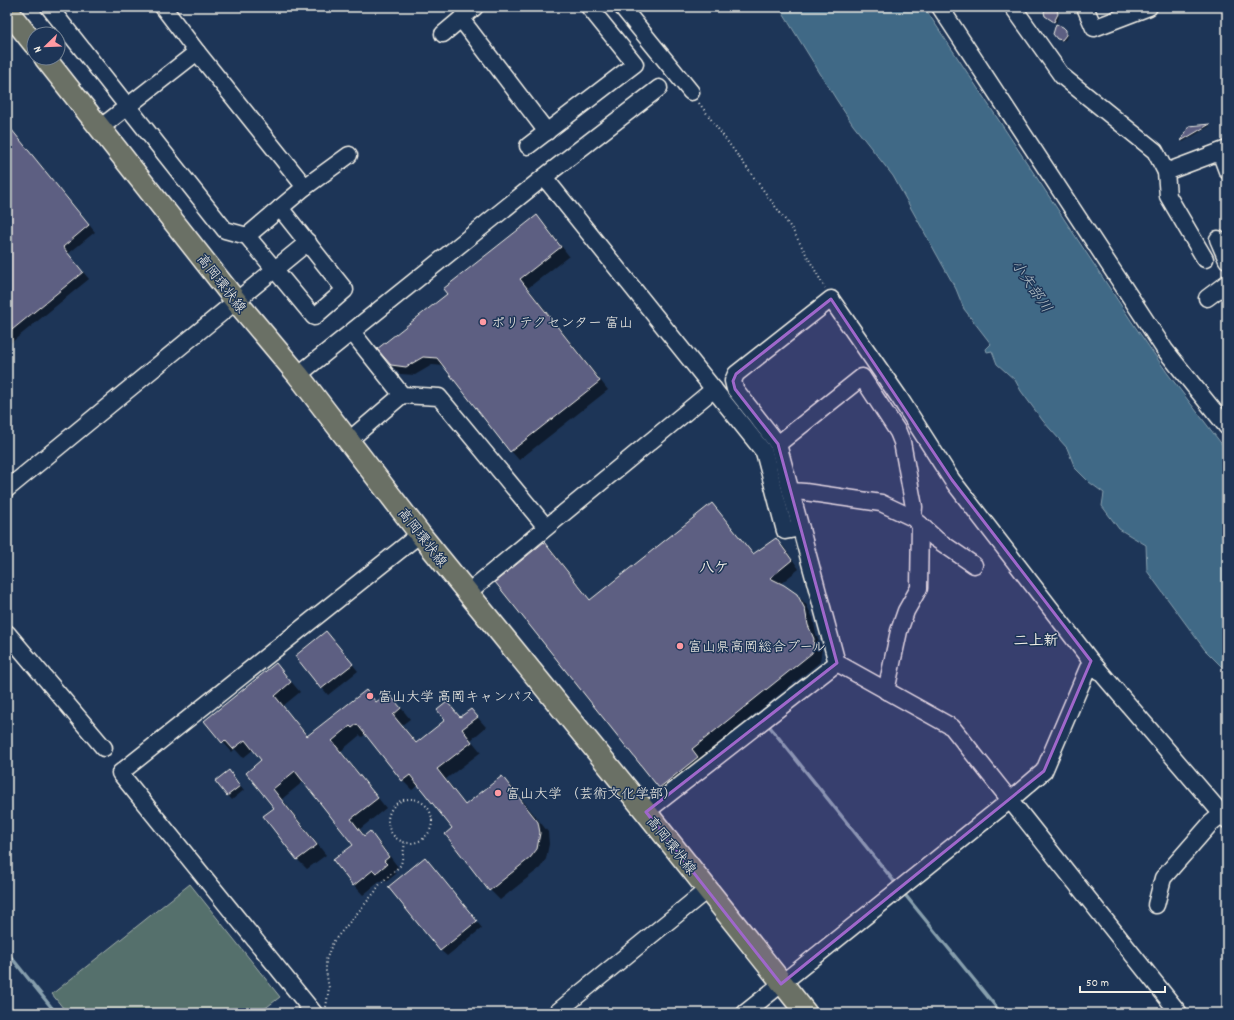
<svg xmlns="http://www.w3.org/2000/svg" width="1234" height="1020" font-family="Dekko,'Klee One',sans-serif">
<style>
.green{fill:#546f6c;stroke:#a4b0aa}
.water{fill:#3f6986;stroke:#879fad}
.shadow{fill:#0007}
.lines{fill:none;stroke-linecap:round;stroke-linejoin:round}
.stream{stroke:#879fad;stroke-width:3.5}
.building{fill:#5d5f82;stroke:#f4f1e8}
.minor-casing{stroke:#f4f1e8;stroke-width:19}
.major-casing{stroke:#f4f1e8;stroke-width:24}
.path{stroke:#f4f1e8;stroke-width:2;stroke-dasharray:1 3;stroke-linecap:butt}
.minor{stroke:#1d3557;stroke-width:16}
.major{stroke:#6b7065;stroke-width:21}
.marked{fill:#9f67cb;fill-opacity:0.2;stroke:#9f67cb;stroke-width:3;stroke-linejoin:round}
.poi-dot{fill:#ff9aa2;stroke:#1d3557;stroke-width:1.5}
.labels{text-anchor:middle;stroke-width:3;stroke-linejoin:round;paint-order:stroke}
.street-label{font-size:14px;fill:#f4f1e8;stroke:#1d3557}
.poi-label{font-size:14px;fill:#f4f1e8;stroke:#1d3557;text-anchor:start}
.water-label{font-size:15px;font-style:italic;fill:#b5c1c6;stroke:#1d3557}
.neighbourhood-label{font-size:15px;font-weight:bold;fill:#f4f1e8;stroke:#1d3557}
</style>
<rect width="100%" height="100%" fill="#1d3557"/>
<filter id="ink" filterUnits="userSpaceOnUse"><feTurbulence type="fractalNoise" baseFrequency=".025" numOctaves="2"/><feDisplacementMap in="SourceGraphic" scale="8" xChannelSelector="R" yChannelSelector="G"/><feConvolveMatrix kernelMatrix="1 2 1 2 8 2 1 2 1" color-interpolation-filters="sRGB"/></filter>
<g filter="url(#ink)">
<path class="green" d="M 190,884 L 280,997 L 259,1013 L 67,1013 L 52,994 Z"/>
<path class="water" d="M 779,7 L 924,7 L 1134,325 L 1168,374 L 1227,451 L 1227,672 L 1205,650 L 1147,571 L 1146,545 L 1119,529 L 1102,506 L 1104,493 L 1089,482 L 1075,468 L 1067,448 L 1043,421 L 1021,391 L 1015,380 L 997,364 L 992,351 L 987,352 L 986,349 L 991,344 L 964,309 L 956,289 L 893,176 L 853,125 L 836,99 Z"/>
<g class="shadow">
<path d="M 1050,7 L 1057,11 L 1059,17 L 1056,23 L 1047,17 Z"/>
<path d="M 1064,29 L 1068,35 L 1065,40 L 1060,41 L 1054,34 Z"/>
<path d="M 7,124 L 95,232 L 68,254 L 89,279 L 7,346 Z"/>
<path d="M 1209,125 L 1210,126 L 1183,142 L 1182,141 L 1189,127 Z"/>
<path d="M 537,216 L 545,225 L 569,256 L 528,288 L 608,390 L 519,460 L 511,451 L 445,366 L 432,365 L 415,375 L 400,374 L 391,365 L 449,294 Z"/>
<path d="M 720,513 L 754,555 L 775,539 L 784,547 L 799,569 L 780,584 L 797,595 L 806,604 L 813,618 L 816,634 L 822,648 L 820,662 L 700,758 L 706,766 L 668,796 L 660,787 L 497,582 L 544,543 L 553,552 L 591,601 Z"/>
<path d="M 326,632 L 358,671 L 328,695 L 296,656 Z"/>
<path d="M 276,664 L 300,692 L 283,706 L 308,736 L 366,691 L 377,703 L 388,694 L 398,704 L 410,719 L 402,725 L 417,743 L 446,720 L 447,703 L 461,718 L 471,710 L 486,727 L 471,740 L 481,752 L 446,779 L 466,806 L 502,777 L 512,787 L 548,832 L 549,844 L 546,859 L 540,868 L 500,900 L 490,890 L 446,835 L 454,828 L 419,785 L 412,790 L 403,781 L 366,734 L 362,737 L 360,735 L 341,751 L 386,808 L 360,829 L 365,836 L 369,833 L 379,842 L 398,867 L 393,871 L 396,874 L 386,882 L 383,879 L 363,895 L 354,885 L 335,861 L 355,845 L 304,781 L 282,799 L 326,855 L 307,869 L 298,860 L 264,817 L 275,808 L 263,760 L 254,749 L 243,758 L 235,749 L 232,752 L 223,742 Z"/>
<path d="M 232,776 L 244,790 L 232,800 L 216,781 Z"/>
<path d="M 425,858 L 482,928 L 447,956 L 440,950 Z"/>
</g>
<g class="lines">
<g class="stream">
<path d="M 770,727 L 897,885"/>
<path d="M 902,891 L 1001,1013"/>
<path d="M 7,952 L 56,1013"/>
</g>
</g>
<g class="building">
<path d="M 1047,7 L 1055,7 L 1057,10 L 1058,14 L 1054,22 L 1045,16 L 1044,12 Z"/>
<path d="M 1056,24 L 1063,27 L 1066,30 L 1066,35 L 1062,40 L 1057,39 L 1053,34 Z"/>
<path d="M 7,124 L 89,225 L 63,247 L 83,272 L 7,334 Z"/>
<path d="M 1210,124 L 1181,141 L 1189,126 Z"/>
<path d="M 537,215 L 561,247 L 520,279 L 600,381 L 510,452 L 437,358 L 423,357 L 406,367 L 391,365 L 377,349 L 447,294 L 443,289 Z"/>
<path d="M 712,503 L 753,554 L 776,538 L 792,560 L 770,578 L 784,585 L 797,594 L 805,609 L 808,625 L 814,639 L 812,653 L 692,749 L 698,757 L 659,788 L 495,582 L 544,542 L 590,600 Z"/>
<path d="M 326,631 L 353,664 L 321,689 L 295,656 Z"/>
<path d="M 276,663 L 291,682 L 275,696 L 307,736 L 366,690 L 376,702 L 388,693 L 401,708 L 393,715 L 416,743 L 445,720 L 437,710 L 447,702 L 460,717 L 471,709 L 478,717 L 462,729 L 472,742 L 437,769 L 465,805 L 502,776 L 538,822 L 540,833 L 537,849 L 530,858 L 489,891 L 445,834 L 452,828 L 410,775 L 402,781 L 357,724 L 352,728 L 350,726 L 332,741 L 378,798 L 351,819 L 364,836 L 370,831 L 389,857 L 384,861 L 387,864 L 376,873 L 373,870 L 353,886 L 333,860 L 353,845 L 295,771 L 273,789 L 317,845 L 297,860 L 263,816 L 274,808 L 246,773 L 261,760 L 245,740 L 233,749 L 225,740 L 222,743 L 204,721 Z"/>
<path d="M 229,770 L 240,786 L 227,796 L 215,781 Z"/>
<path d="M 425,857 L 477,921 L 440,951 L 388,887 Z"/>
</g>
<g class="lines">
<g class="minor-casing">
<g id="minor">
<path d="M 49,7 L 225,230 L 247,236 L 314,317 L 345,290 L 280,208"/>
<path d="M 163,7 L 197,52 L 305,187"/>
<path d="M 622,7 L 691,92"/>
<path d="M 940,7 L 1165,350 L 1227,427"/>
<path d="M 1013,7 L 1062,76 L 1155,151 L 1166,172"/>
<path d="M 1085,7 L 1094,28 L 1149,7"/>
<path d="M 461,19 L 547,132"/>
<path d="M 443,34 L 475,7"/>
<path d="M 100,128 L 197,52"/>
<path d="M 528,146 L 635,64 L 589,7"/>
<path d="M 1220,152 L 1227,171"/>
<path d="M 544,177 L 764,452 L 785,531 L 801,528"/>
<path d="M 247,236 L 305,187 L 349,155"/>
<path d="M 1218,239 L 1227,260"/>
<path d="M 1205,259 L 1168,196 L 1166,172 L 1227,149"/>
<path d="M 1207,298 L 1227,283"/>
<path d="M 352,332 L 402,395 L 439,397 L 546,527"/>
<path d="M 298,375 L 549,173 L 659,88"/>
<path d="M 348,441 L 402,395"/>
<path d="M 778,444 L 862,377 L 898,432 L 902,442 L 914,507 L 913,518"/>
<path d="M 7,489 L 308,242"/>
<path d="M 791,491 L 805,492 L 881,503 L 913,518 L 936,539 L 974,565"/>
<path d="M 467,593 L 714,389"/>
<path d="M 7,633 L 104,748"/>
<path d="M 886,691 L 899,631 L 906,611 L 919,588 L 920,524"/>
<path d="M 646,812 L 837,663"/>
<path d="M 1156,905 L 1163,878 L 1211,823 L 1222,814"/>
<path d="M 314,1013 L 120,773 L 420,534"/>
<path d="M 556,1013 L 708,889"/>
<path d="M 745,1013 L 1009,801 L 1044,771 L 1091,661"/>
<path d="M 1179,1013 L 952,727 L 837,663 L 778,444 L 735,389 L 733,381 L 736,374 L 831,299 L 899,397 L 952,480 L 1091,661 L 1227,820"/>
</g>
</g>
<g class="major-casing">
<g id="major">
<path d="M 7,10 L 34,44"/>
<path d="M 45,58 L 236,301 L 298,375 L 420,534 L 646,812 L 806,1013"/>
</g>
</g>
<g class="path">
<path d="M 699,103 L 792,229 L 825,288"/>
<circle cx="410" cy="821" r="22"/>
<path d="M 326,1007 L 329,988 L 326,971 L 326,960 L 333,942 L 375,892 L 380,884 L 401,865 L 405,843"/>
</g>
<use href="#minor" class="minor"/>
<use href="#major" class="major"/>
</g>
</g>
<path class="marked" d="M 831,299 L 952,480 L 1091,661 L 1044,771 L 781,984 L 646,812 L 837,663 L 778,444 L 735,389 L 733,381 L 736,374 Z"/>
<g class="poi-dot">
<circle cx="483" cy="322" r="4"/>
<circle cx="680" cy="646" r="4"/>
<circle cx="370" cy="696" r="4"/>
<circle cx="498" cy="793" r="4"/>
</g>
<g class="labels">
<g class="street-label">
<text transform="translate(222 283) rotate(52)" y="5">高岡環状線</text>
<text transform="translate(423 537) rotate(52)" y="5">高岡環状線</text>
<text transform="translate(672 845) rotate(51)" y="5">高岡環状線</text>
</g>
<g class="poi-label">
<text x="491" y="327">ポリテクセンター 富山</text>
<text x="688" y="651">富山県高岡総合プール</text>
<text x="378" y="701">富山大学 高岡キャンパス</text>
<text x="506" y="798">富山大学 （芸術文化学部）</text>
</g>
<g class="water-label">
<text transform="translate(1032 286) rotate(56)" y="5">小矢部川</text>
</g>
<g class="neighbourhood-label">
<text x="714" y="572">八ケ</text>
<text x="1036" y="645">二上新</text>
</g>
</g>
<rect width="1234" height="1020" fill="none" stroke="#1d3557" stroke-width="24"/>
<rect x="12" y="12" width="1210" height="996" fill="none" stroke="#f4f1e8" stroke-width="1.5" filter="url(#ink)"/>
<g transform="translate(46 46) rotate(247)"><circle r="19" fill="#1d3557" stroke="#738091"/>
<path d="M0-3L7 15L0 10L-7 15Z" fill="#ff9aa2"/>
<text y="-6" font-size="11" font-weight="bold" text-anchor="middle" fill="#f4f1e8">N</text>
</g>
<path d="M1080 986v6h85v-6" fill="none" stroke="#f4f1e8" stroke-width="2"/>
<text x="1086" y="986" font-size="12" fill="#f4f1e8" stroke="#1d3557" stroke-width="3" paint-order="stroke">50 m</text>
</svg>
